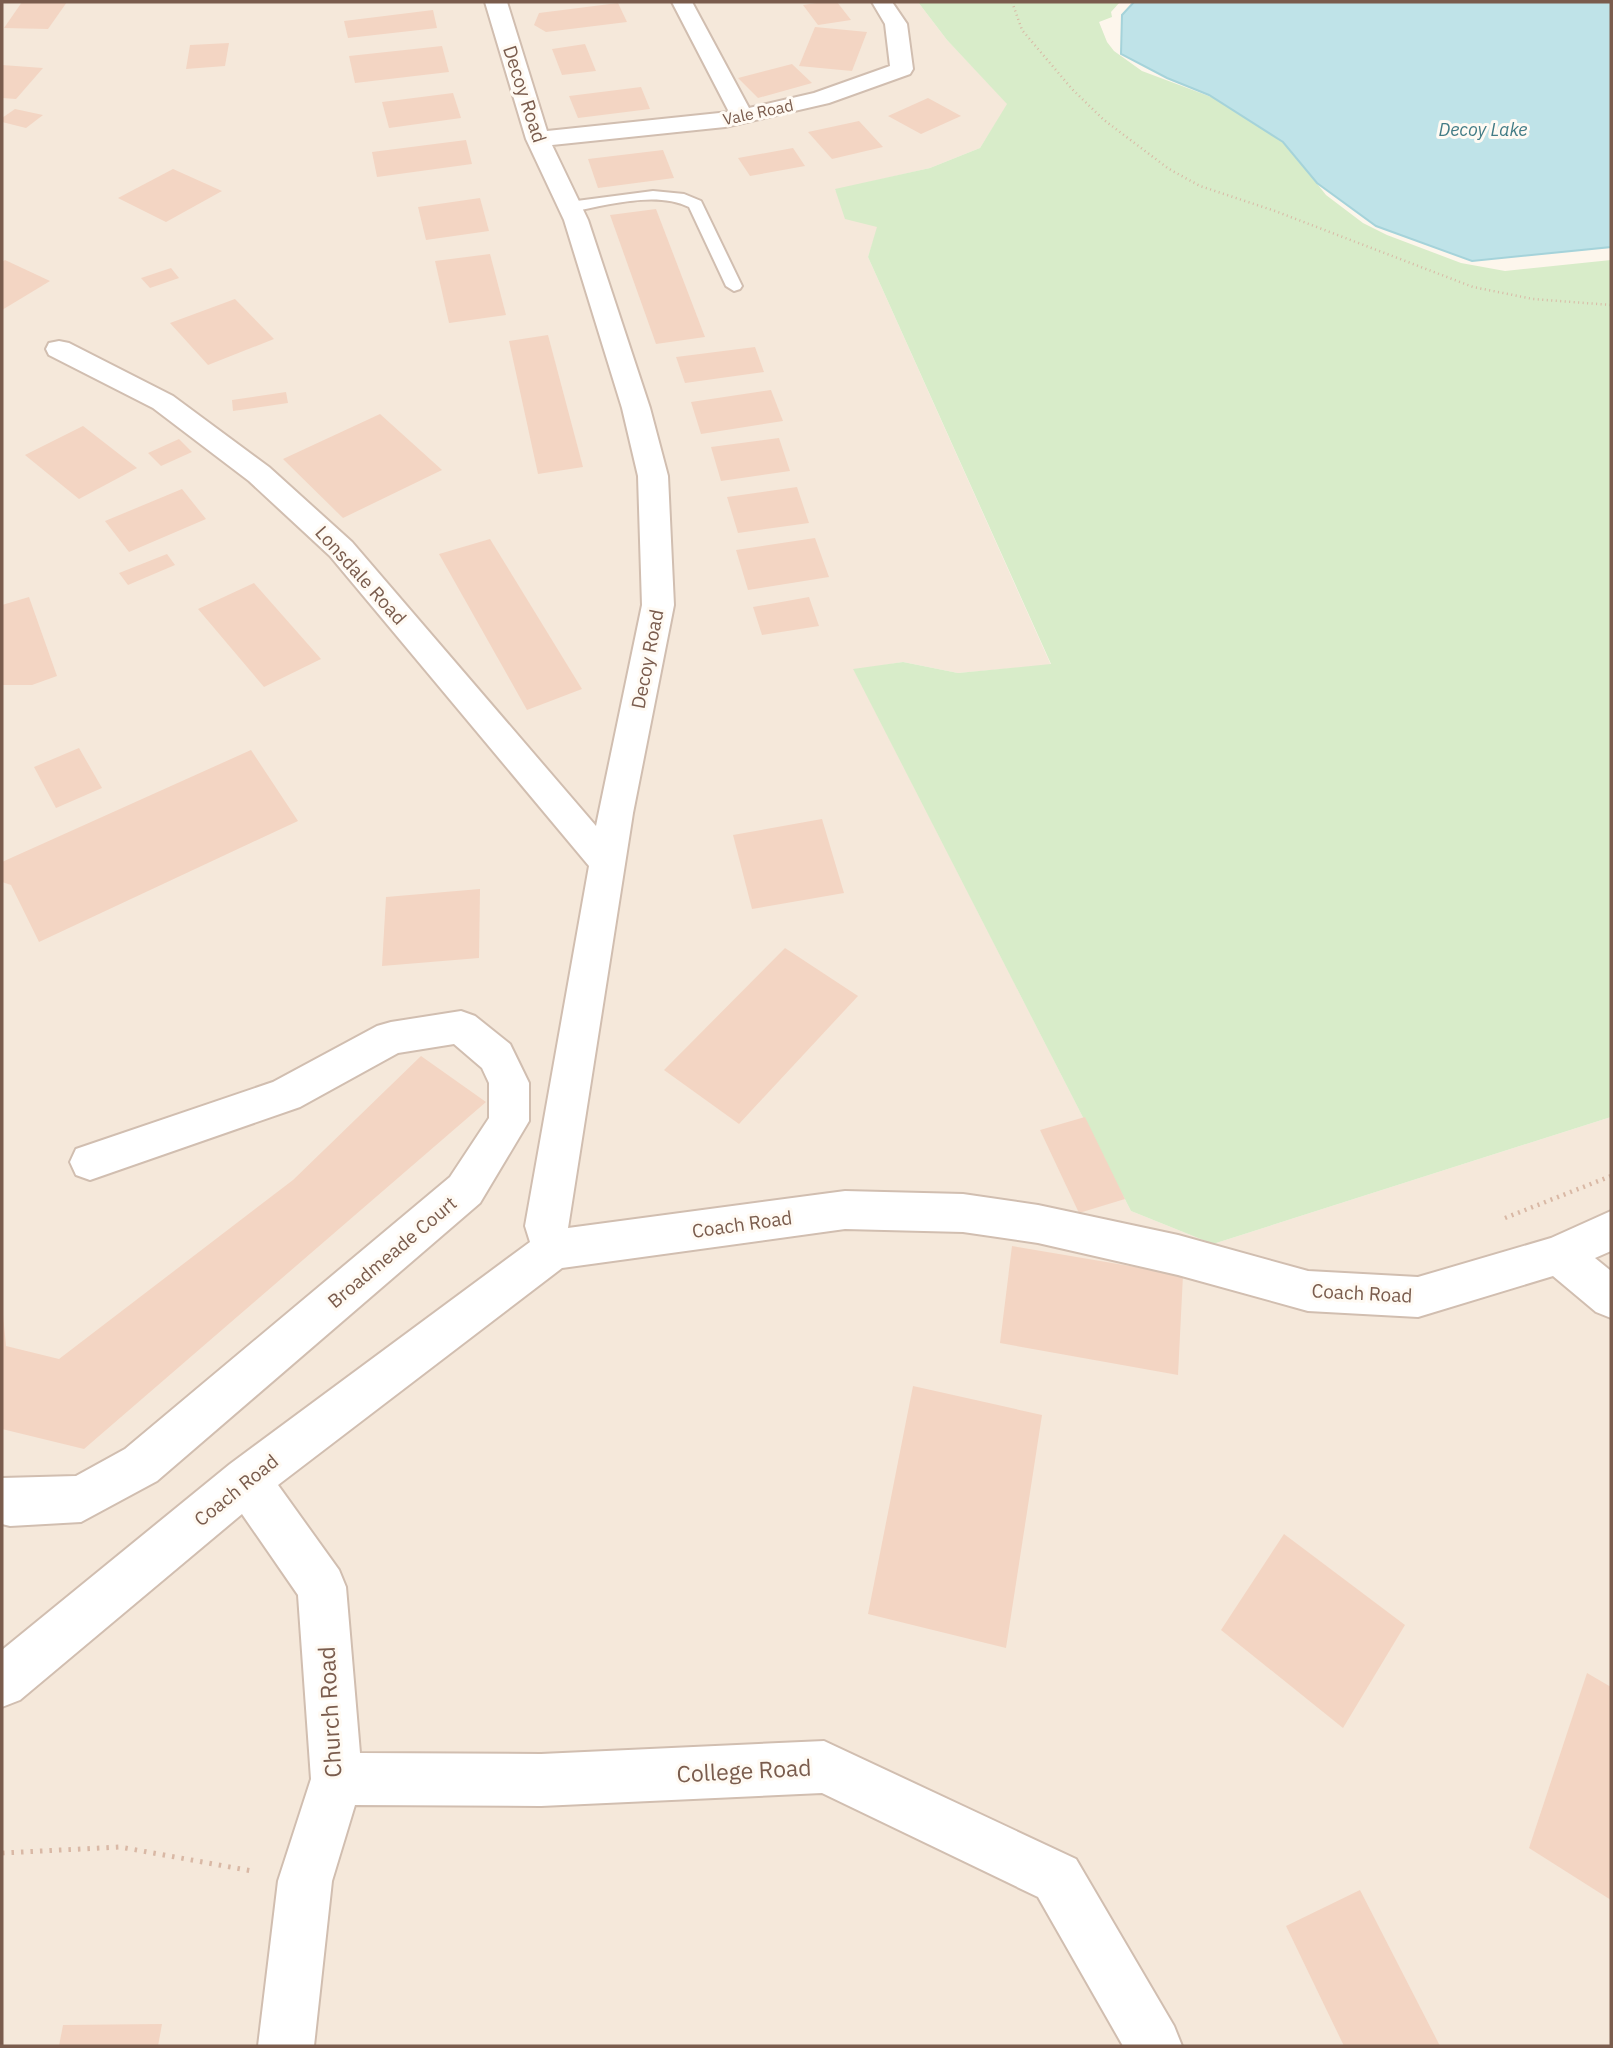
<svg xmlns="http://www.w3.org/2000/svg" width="1613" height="2048" font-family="'IBM Plex Sans',sans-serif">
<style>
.residential{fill:#f5e8da}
.green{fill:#d8ecc9}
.water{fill:#bfe3e8;stroke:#a5d3da;stroke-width:2}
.building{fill:#f3d5c3}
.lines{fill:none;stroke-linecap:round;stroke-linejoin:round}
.lane-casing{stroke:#d1beb0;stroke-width:4}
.street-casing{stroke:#d1beb0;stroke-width:4}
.path-far2{stroke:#d9b8a5;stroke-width:2.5;stroke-dasharray:1 3.5;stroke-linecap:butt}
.path-far1{stroke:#d9b8a5;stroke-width:4.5;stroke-dasharray:2 5;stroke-linecap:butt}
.path{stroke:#d9b8a5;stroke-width:5;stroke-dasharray:2.5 7;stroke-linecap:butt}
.lane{fill:#fff;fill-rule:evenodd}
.street{fill:#fff;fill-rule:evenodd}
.labels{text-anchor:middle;stroke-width:6;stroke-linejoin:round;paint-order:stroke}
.far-street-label{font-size:16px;fill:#7a5c4d;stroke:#fffaf3}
.far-water-label{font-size:18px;font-style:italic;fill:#437c86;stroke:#fffaf3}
.street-label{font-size:19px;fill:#7a5c4d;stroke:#fffaf3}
.near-street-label{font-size:23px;fill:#7a5c4d;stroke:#fffaf3}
</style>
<rect width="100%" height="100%" fill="#fdf6ec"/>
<path class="residential" d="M 2,2 L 918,2 L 947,40 L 1008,104 L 980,148 L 930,168 L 835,190 L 878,227 L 868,257 L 1051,665 L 958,673 L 903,662 L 854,670 L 1131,1211 L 1213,1244 L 1611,1117 L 1611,2046 L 2,2046 Z"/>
<path class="green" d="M 918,2 L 1120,2 L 1111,12 L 1112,17 L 1099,22 L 1107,42 L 1114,51 L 1142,71 L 1222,101 L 1284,142 L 1326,195 L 1363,223 L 1387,235 L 1461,263 L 1505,271 L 1611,260 L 1611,1117 L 1213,1244 L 1131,1211 L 853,669 L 903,662 L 958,673 L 1051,664 L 868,257 L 877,227 L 845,219 L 835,189 L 930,168 L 980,148 L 1007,104 L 947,40 Z"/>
<path class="water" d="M 1134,2 L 1611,2 L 1611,247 L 1472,261 L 1376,226 L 1317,183 L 1283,142 L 1209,95 L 1167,78 L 1121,54 L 1122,15 Z"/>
<g class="building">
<path d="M 22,2 L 67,2 L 48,29 L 4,28 Z"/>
<path d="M 823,2 L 837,2 L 851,20 L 818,25 L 803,5 Z"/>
<path d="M 618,3 L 627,22 L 546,32 L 534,25 L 539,13 Z"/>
<path d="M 433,10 L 437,28 L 348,38 L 344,21 Z"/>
<path d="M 815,27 L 867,32 L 852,71 L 799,66 Z"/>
<path d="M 229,43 L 225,66 L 186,69 L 190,45 Z"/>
<path d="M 585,44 L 596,71 L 562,75 L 552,49 Z"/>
<path d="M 442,46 L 449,72 L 355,83 L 349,56 Z"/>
<path d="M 792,64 L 812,83 L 758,98 L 738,78 Z"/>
<path d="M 2,65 L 43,68 L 16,99 L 2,98 Z"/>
<path d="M 641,87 L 650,109 L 578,118 L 569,96 Z"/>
<path d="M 453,93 L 461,118 L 389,128 L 382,102 Z"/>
<path d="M 928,98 L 961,116 L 921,134 L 888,116 Z"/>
<path d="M 15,109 L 43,115 L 26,128 L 2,122 L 2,118 Z"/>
<path d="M 859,121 L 883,147 L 832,159 L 808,132 Z"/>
<path d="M 466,140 L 472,164 L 377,177 L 372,152 Z"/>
<path d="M 793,148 L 805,166 L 750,176 L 738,158 Z"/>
<path d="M 663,150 L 674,178 L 598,188 L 588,159 Z"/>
<path d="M 173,169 L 222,191 L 166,222 L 118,198 Z"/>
<path d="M 480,198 L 489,231 L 426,240 L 418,207 Z"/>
<path d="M 656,209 L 705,337 L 656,344 L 610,215 Z"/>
<path d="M 490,254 L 506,315 L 449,323 L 435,261 Z"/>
<path d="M 5,260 L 50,281 L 2,310 L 2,262 Z"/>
<path d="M 171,268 L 179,278 L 150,288 L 141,278 Z"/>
<path d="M 235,299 L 274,339 L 208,365 L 170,323 Z"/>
<path d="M 548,335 L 583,467 L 538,474 L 509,341 Z"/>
<path d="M 755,347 L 764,372 L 685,383 L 676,357 Z"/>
<path d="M 771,390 L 783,421 L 701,434 L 691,402 Z"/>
<path d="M 286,392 L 288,403 L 233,411 L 232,400 Z"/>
<path d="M 380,414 L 442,470 L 343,518 L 283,459 Z"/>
<path d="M 83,426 L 137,468 L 79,499 L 25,455 Z"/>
<path d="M 779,438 L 790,471 L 721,481 L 711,447 Z"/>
<path d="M 179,439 L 192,452 L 161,466 L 148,453 Z"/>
<path d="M 797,487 L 809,523 L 738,533 L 727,497 Z"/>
<path d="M 182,489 L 206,519 L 129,552 L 105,521 Z"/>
<path d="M 815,538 L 829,577 L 748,590 L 736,550 Z"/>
<path d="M 490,539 L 582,689 L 527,710 L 439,554 Z"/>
<path d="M 167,554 L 175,565 L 128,585 L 119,573 Z"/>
<path d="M 254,583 L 321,659 L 264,687 L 198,609 Z"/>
<path d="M 29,597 L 57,676 L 32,685 L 2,685 L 2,605 Z"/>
<path d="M 809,597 L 819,626 L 762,635 L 753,607 Z"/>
<path d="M 79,748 L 102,788 L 56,808 L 34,767 Z"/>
<path d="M 251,750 L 298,821 L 39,942 L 11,885 L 2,882 L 2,862 Z"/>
<path d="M 822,819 L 844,893 L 752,909 L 733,835 Z"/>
<path d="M 480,889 L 479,958 L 382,966 L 386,897 Z"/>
<path d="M 785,948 L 858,996 L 739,1124 L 664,1070 Z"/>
<path d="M 421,1056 L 486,1102 L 84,1449 L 2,1429 L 2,1305 L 6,1346 L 59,1359 L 293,1180 Z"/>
<path d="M 1085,1117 L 1125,1199 L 1079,1213 L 1040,1130 Z"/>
<path d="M 1012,1246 L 1183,1275 L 1178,1375 L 1000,1343 Z"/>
<path d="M 913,1386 L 1042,1415 L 1006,1648 L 868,1614 Z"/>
<path d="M 1284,1534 L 1405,1625 L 1343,1728 L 1221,1630 Z"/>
<path d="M 1587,1673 L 1611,1687 L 1611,1900 L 1529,1848 Z"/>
<path d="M 1360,1890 L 1440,2046 L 1344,2046 L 1286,1926 Z"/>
<path d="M 162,2024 L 158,2046 L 59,2046 L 63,2025 Z"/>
</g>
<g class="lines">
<g class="lane-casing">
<path id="lane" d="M 653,191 L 684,194 L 701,201 L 742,286 L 740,289 L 734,291 L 726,286 L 689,207 C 655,190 605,206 569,212 L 561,207 L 569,202 Z"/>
</g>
<g class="street-casing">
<g id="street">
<path d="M 485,2 L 507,2 L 547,131 L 729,112 L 672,2 L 692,2 L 749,108 L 814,93 L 890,66 L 885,24 L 872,2 L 892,2 L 907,24 L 913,69 L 910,74 L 829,103 L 725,127 L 552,145 L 588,220 L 650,408 L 668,476 L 674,605 L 633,813 L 568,1228 L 845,1191 L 963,1194 L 1038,1205 L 1178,1235 L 1308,1271 L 1418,1277 L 1551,1238 L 1611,1211 L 1611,1251 L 1595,1258 L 1611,1271 L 1611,1318 L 1596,1312 L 1553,1276 L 1418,1317 L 1308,1311 L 1178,1275 L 1038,1243 L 963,1232 L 845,1229 L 562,1268 L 278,1485 L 339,1570 L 346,1587 L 360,1753 L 541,1754 L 824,1741 L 1076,1859 L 1174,2026 L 1182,2046 L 1123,2046 L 1038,1897 L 822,1793 L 541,1806 L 355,1805 L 332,1881 L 314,2046 L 258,2046 L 278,1881 L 311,1779 L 298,1595 L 242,1514 L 20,1700 L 2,1707 L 2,1650 L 230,1464 L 530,1242 L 525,1226 L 589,866 L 330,556 L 249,481 L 153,408 L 49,355 L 46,349 L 49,343 L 59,341 L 69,343 L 173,396 L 269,467 L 352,542 L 596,826 L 642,605 L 638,476 L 622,408 L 564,220 L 526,139 Z"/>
<path d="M 461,1011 L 475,1016 L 510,1044 L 529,1083 L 529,1121 L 480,1203 L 157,1481 L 81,1522 L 10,1526 L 2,1524 L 2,1478 L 76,1476 L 125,1449 L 450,1177 L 489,1118 L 489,1083 L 482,1068 L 454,1044 L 398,1053 L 300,1107 L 90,1180 L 76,1175 L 70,1162 L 76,1149 L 273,1082 L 377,1026 L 391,1022 Z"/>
</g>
</g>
<path class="path-far2" d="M 1012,2 L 1022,30 L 1072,89 L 1104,120 L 1169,169 L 1200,186 L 1275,211 L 1473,287 L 1533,299 L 1611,305"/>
<path class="path-far1" d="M 1505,1218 L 1611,1176"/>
<path class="path" d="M 2,1853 L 120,1847 L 252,1871"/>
<use href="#lane" class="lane"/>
<use href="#street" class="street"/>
</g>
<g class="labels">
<g class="far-street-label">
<text transform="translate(758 112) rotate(-12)" y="6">Vale Road</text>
</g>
<g class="far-water-label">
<text x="1483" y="136">Decoy Lake</text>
</g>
<g class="street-label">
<text transform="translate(525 94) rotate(72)" y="7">Decoy Road</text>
<text transform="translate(361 575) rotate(48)" y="7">Lonsdale Road</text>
<text transform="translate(647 659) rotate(-79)" y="7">Decoy Road</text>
<text transform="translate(742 1224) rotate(-8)" y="7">Coach Road</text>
<text transform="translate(392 1252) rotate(-40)" y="7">Broadmeade Court</text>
<text transform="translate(1362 1293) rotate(3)" y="7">Coach Road</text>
<text transform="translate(236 1490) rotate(-39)" y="7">Coach Road</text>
</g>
<g class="near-street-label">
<text transform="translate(330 1712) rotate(-93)" y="8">Church Road</text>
<text transform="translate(744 1771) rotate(-3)" y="8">College Road</text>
</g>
</g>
<rect width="1613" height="2048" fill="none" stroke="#7a5c4d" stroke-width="7"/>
</svg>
